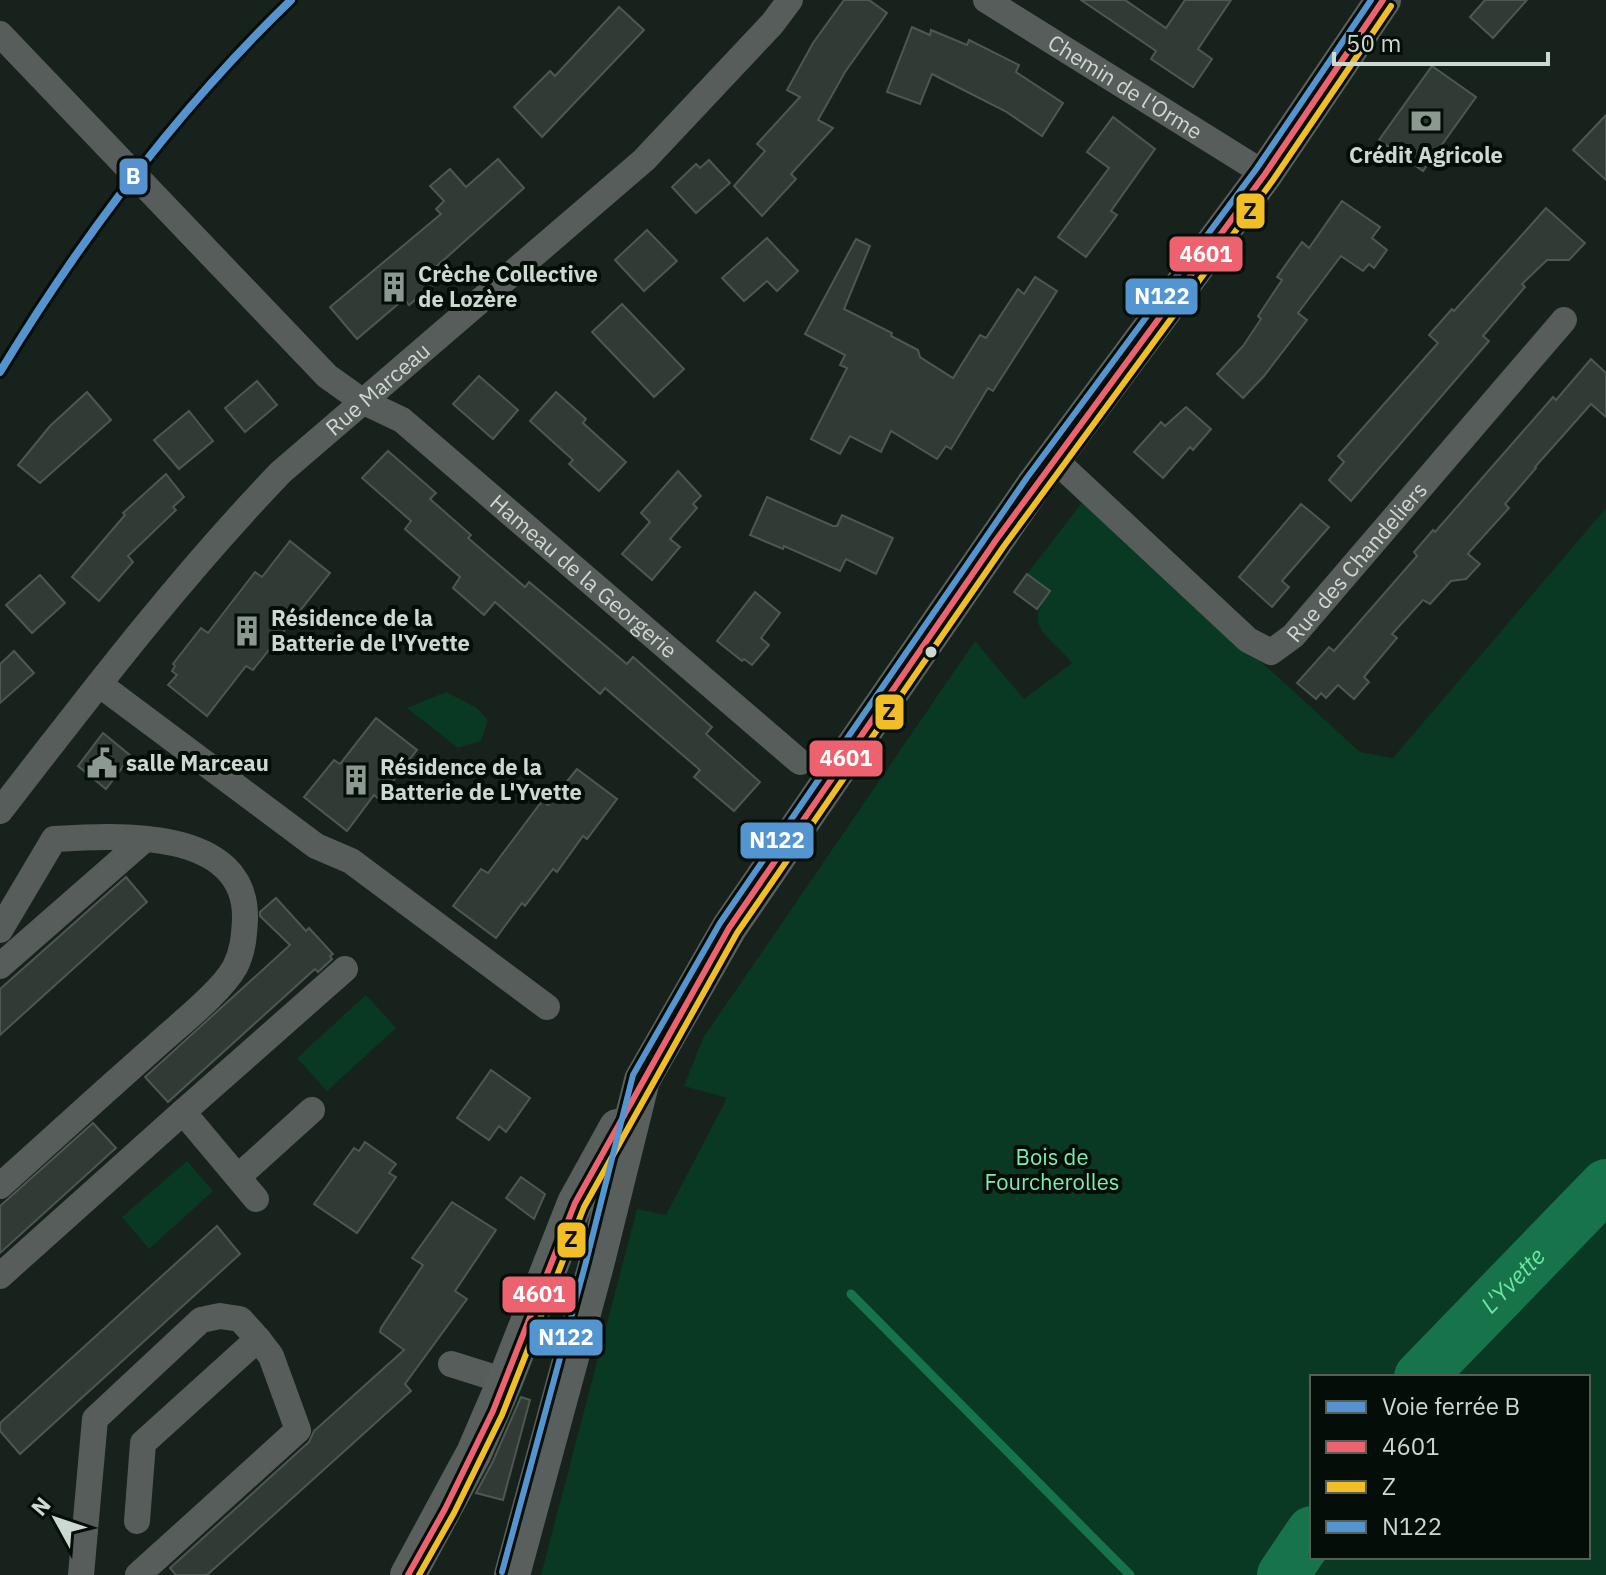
<svg xmlns="http://www.w3.org/2000/svg" width="1606" height="1575" font-family="'IBM Plex Sans',sans-serif">
<style>
.green{fill:#093823;fill-rule:evenodd}
.lines{fill:none;stroke-linecap:round;stroke-linejoin:round}
.stream{stroke:#177349;stroke-width:9}
.river{stroke:#177349;stroke-width:52}
.building{fill:#313b35;stroke:#4e5852;stroke-width:2}
.street{stroke:#575d5a;stroke-width:26}
.secondary{stroke:#585f5c;stroke-width:36}
.bus-1-casing{stroke:#050d08;stroke-width:12}
.bus-2-casing{stroke:#050d08;stroke-width:12}
.bus-3-casing{stroke:#050d08;stroke-width:12}
.bus-1{stroke:#ee626f;stroke-width:6}
.bus-2{stroke:#f2be27;stroke-width:6}
.bus-3{stroke:#5395d1;stroke-width:6}
.rail-1-casing{stroke:#050d08;stroke-width:14}
.rail-1{stroke:#5593d0;stroke-width:8}
.bus-dot{fill:#ccd9d0;stroke:#050d08;stroke-width:3}
.labels{text-anchor:middle;stroke-width:8;stroke-linejoin:round;paint-order:stroke}
.street-label{font-size:22px;fill:#ccd9d0;stroke:#050d08}
.poi-label{font-size:22px;font-weight:bold;fill:#ccd9d0;stroke:#050d08;text-anchor:start}
.park-label{font-size:22px;fill:#79f1b0;stroke:#050d08}
.water-label{font-size:24px;font-style:italic;fill:#6de6a5;stroke:#050d08}
.line-badge{stroke:#050d08;stroke-width:3}
.badge-label{font-size:22px;text-anchor:middle;font-weight:bold;fill:#fff}
.pale-badge-label{font-size:22px;text-anchor:middle;font-weight:bold;fill:#111}
</style>
<rect width="100%" height="100%" fill="#16221b"/>
<g class="green">
<path d="M 1084,500 L 1360,752 L 1393,758 L 1606,508 L 1606,1575 L 541,1575 L 637,1209 L 666,1215 L 727,1098 L 684,1086 L 703,1038 L 975,641 L 1024,699 L 1072,663 C 1048,633 1022,629 1050,591 L 1027,574 ZM 1312,1377 L 1588,1377 L 1588,1557 L 1312,1557 Z"/>
<path d="M 446,692 L 477,708 L 488,720 L 481,741 L 458,748 L 407,708 Z"/>
<path d="M 366,995 L 396,1028 L 327,1091 L 297,1058 Z"/>
<path d="M 187,1161 L 213,1191 L 149,1249 L 122,1217 Z"/>
</g>
<g class="lines">
<path class="stream" d="M 851,1294 L 1130,1575"/>
<g class="river">
<path id="s1" d="M 1420,1377 L 1606,1185"/>
<path d="M 1283,1575 L 1312,1532"/>
</g>
</g>
<g class="building">
<path d="M 844,0 L 869,0 L 887,13 L 845,72 L 818,120 L 833,128 L 791,174 L 796,179 L 762,216 L 734,186 L 765,151 L 757,144 L 800,97 L 787,90 L 813,43 Z"/>
<path d="M 1081,0 L 1125,0 L 1166,28 L 1185,0 L 1231,0 L 1198,49 L 1212,59 L 1193,87 L 1151,59 L 1156,51 Z"/>
<path d="M 1485,0 L 1527,0 L 1493,38 L 1470,17 Z"/>
<path d="M 619,7 L 644,30 L 542,137 L 514,107 L 550,71 L 555,76 Z"/>
<path d="M 912,27 L 930,35 L 931,30 L 967,45 L 969,40 L 1019,65 L 1016,72 L 1063,103 L 1042,136 L 1005,111 L 932,74 L 920,104 L 887,92 Z"/>
<path d="M 1432,66 L 1476,97 L 1423,171 L 1379,140 Z"/>
<path d="M 1606,115 L 1606,180 L 1573,150 Z"/>
<path d="M 1113,117 L 1155,149 L 1111,211 L 1117,215 L 1086,257 L 1058,237 L 1109,168 L 1087,152 Z"/>
<path d="M 498,159 L 524,188 L 437,266 L 444,276 L 409,305 L 404,299 L 357,339 L 330,307 L 441,214 L 436,209 L 444,201 L 430,186 L 450,169 L 466,187 Z"/>
<path d="M 709,160 L 730,183 L 696,213 L 672,187 L 696,164 L 700,168 Z"/>
<path d="M 1342,201 L 1380,227 L 1372,238 L 1387,250 L 1374,268 L 1369,264 L 1363,271 L 1341,256 L 1298,313 L 1307,320 L 1264,376 L 1243,398 L 1217,374 L 1243,346 L 1261,319 L 1258,316 L 1282,280 L 1277,277 L 1302,242 L 1309,248 Z"/>
<path d="M 1546,208 L 1585,243 L 1569,260 L 1547,260 L 1522,284 L 1525,287 L 1483,336 L 1489,341 L 1351,501 L 1329,480 L 1344,462 L 1338,456 L 1438,343 L 1429,335 L 1452,309 L 1454,311 Z"/>
<path d="M 647,230 L 677,261 L 644,291 L 615,260 Z"/>
<path d="M 767,238 L 798,271 L 777,291 L 767,281 L 744,301 L 722,278 Z"/>
<path d="M 856,239 L 870,246 L 844,309 L 892,333 L 891,336 L 918,350 L 920,357 L 953,378 L 980,335 L 986,338 L 1018,289 L 1024,294 L 1035,277 L 1057,291 L 993,391 L 988,388 L 951,449 L 946,446 L 937,459 L 891,431 L 881,452 L 850,436 L 840,454 L 811,439 L 847,368 L 840,365 L 845,355 L 805,334 Z"/>
<path d="M 622,304 L 684,369 L 654,397 L 592,332 Z"/>
<path d="M 1591,359 L 1606,373 L 1606,417 L 1591,404 L 1535,467 L 1536,468 L 1505,504 L 1509,508 L 1470,551 L 1468,554 L 1480,564 L 1466,579 L 1451,581 L 1430,604 L 1423,600 L 1392,634 L 1397,638 L 1364,677 L 1369,682 L 1354,699 L 1338,685 L 1326,698 L 1321,693 L 1316,699 L 1297,683 L 1329,647 L 1334,651 L 1417,556 L 1414,552 L 1433,530 L 1435,532 L 1553,397 L 1556,400 Z"/>
<path d="M 479,376 L 518,410 L 493,439 L 453,404 Z"/>
<path d="M 257,381 L 277,405 L 245,432 L 225,408 Z"/>
<path d="M 87,392 L 111,420 L 40,483 L 18,465 L 50,426 Z"/>
<path d="M 556,392 L 586,419 L 583,423 L 626,462 L 599,491 L 569,464 L 573,460 L 530,421 Z"/>
<path d="M 1186,407 L 1211,429 L 1193,450 L 1190,447 L 1163,478 L 1134,452 L 1161,422 L 1165,426 Z"/>
<path d="M 189,411 L 213,441 L 179,469 L 154,440 Z"/>
<path d="M 388,451 L 436,493 L 430,499 L 471,535 L 468,538 L 525,587 L 529,582 L 627,664 L 633,657 L 712,727 L 706,734 L 760,782 L 734,811 L 694,777 L 700,770 L 605,688 L 600,694 L 495,602 L 484,615 L 453,588 L 460,577 L 405,529 L 411,521 L 362,478 Z"/>
<path d="M 678,471 L 701,496 L 693,504 L 697,508 L 670,539 L 680,547 L 652,580 L 622,554 L 650,522 L 641,513 Z"/>
<path d="M 166,474 L 184,497 L 173,507 L 176,510 L 128,556 L 133,562 L 99,601 L 72,577 L 125,515 L 123,513 Z"/>
<path d="M 767,497 L 833,526 L 837,526 L 842,515 L 893,538 L 876,574 L 846,559 L 840,571 L 784,546 L 783,549 L 750,535 Z"/>
<path d="M 1301,504 L 1329,527 L 1282,581 L 1289,587 L 1272,607 L 1239,577 Z"/>
<path d="M 290,541 L 330,573 L 253,670 L 246,666 L 207,716 L 168,685 L 177,675 L 172,671 L 175,666 L 173,664 L 201,628 L 208,633 L 255,572 L 262,577 Z"/>
<path d="M 1027,574 L 1050,591 L 1037,609 L 1014,592 Z"/>
<path d="M 40,575 L 65,603 L 32,633 L 6,605 Z"/>
<path d="M 755,592 L 780,613 L 761,638 L 769,645 L 752,665 L 744,659 L 742,661 L 717,641 Z"/>
<path d="M 14,651 L 34,673 L 0,703 L 0,664 Z"/>
<path d="M 376,718 L 417,750 L 379,799 L 374,795 L 347,831 L 304,797 L 334,760 L 340,764 Z"/>
<path d="M 103,733 L 131,756 L 106,789 L 78,766 Z"/>
<path d="M 577,769 L 617,799 L 587,839 L 583,836 L 557,872 L 553,869 L 525,906 L 522,903 L 496,938 L 453,906 L 481,869 L 488,873 L 542,801 L 548,805 Z"/>
<path d="M 126,877 L 147,902 L 0,1035 L 0,989 Z"/>
<path d="M 276,898 L 306,931 L 309,928 L 333,954 L 330,956 L 332,959 L 318,972 L 315,969 L 168,1102 L 145,1077 L 290,945 L 260,916 L 260,912 Z"/>
<path d="M 491,1070 L 530,1098 L 506,1132 L 499,1126 L 489,1140 L 457,1118 Z"/>
<path d="M 93,1123 L 116,1148 L 0,1253 L 0,1206 Z"/>
<path d="M 365,1142 L 396,1164 L 389,1173 L 396,1177 L 357,1233 L 314,1204 L 354,1148 L 359,1151 Z"/>
<path d="M 521,1177 L 545,1194 L 534,1219 L 506,1198 Z"/>
<path d="M 452,1202 L 496,1230 L 455,1291 L 467,1299 L 405,1384 L 411,1391 L 207,1575 L 176,1575 L 170,1568 L 309,1442 L 314,1431 L 404,1350 L 380,1332 L 381,1328 L 423,1265 L 412,1258 Z"/>
<path d="M 217,1226 L 240,1254 L 20,1454 L 0,1431 L 0,1423 Z"/>
<path d="M 521,1397 L 530,1400 L 503,1500 L 476,1493 L 493,1461 Z"/>
</g>
<g class="lines">
<g class="street">
<path id="s2" d="M 986,0 L 1265,174"/>
<path id="s3" d="M 0,34 L 327,376 L 362,401 L 402,420 L 800,762"/>
<path id="s4" d="M 1054,459 L 1248,640 L 1271,652 L 1293,636 L 1564,320"/>
<path d="M 99,684 L 316,846 L 351,861 L 547,1007"/>
<path id="s5" d="M 0,811 C 90,695 179,578 281,472 L 644,160 L 772,24 L 790,0"/>
<path d="M 0,930 L 54,839 C 116,835 248,827 245,920 C 244,937 243,951 235,967 C 221,992 180,1024 158,1044 C 105,1091 53,1138 0,1186"/>
<path d="M 0,966 L 144,840"/>
<path d="M 183,1112 L 345,969"/>
<path d="M 238,1177 L 312,1110"/>
<path d="M 0,1276 L 183,1112 L 256,1199"/>
<path d="M 451,1364 L 505,1381"/>
<path d="M 81,1575 L 95,1419 L 201,1320 L 220,1316 L 240,1319 L 258,1339 L 143,1443 L 137,1521"/>
<path d="M 138,1575 L 298,1430 L 271,1356 L 258,1339"/>
</g>
<g class="secondary">
<path d="M 408,1575 L 474,1453 L 505,1381 L 575,1203 L 617,1127"/>
<path d="M 512,1575 L 596,1265 L 642,1080 L 729,928 L 827,785 L 1034,485 L 1265,174 L 1383,0"/>
</g>
<g class="bus-1-casing">
<path id="bus-1" d="M 408,1575 L 445,1509 L 493,1411 L 575,1203 L 729,928 L 996,540 L 1265,174 L 1383,0"/>
</g>
<g class="bus-2-casing">
<path id="bus-2" d="M 419,1575 L 454,1513 L 502,1415 L 584,1207 L 737,933 L 1004,546 L 1273,180 L 1391,6"/>
</g>
<g class="bus-3-casing">
<path id="bus-3" d="M 502,1572 L 586,1262 L 633,1075 L 720,923 L 819,779 L 1026,479 L 1257,168 L 1371,0"/>
</g>
<use href="#bus-1" class="bus-1"/>
<use href="#bus-2" class="bus-2"/>
<use href="#bus-3" class="bus-3"/>
<g class="rail-1-casing">
<path id="rail-1" d="M 0,372 C 83,235 176,111 291,0"/>
</g>
<use href="#rail-1" class="rail-1"/>
</g>
<defs>
<g id="bank-bare" transform="scale(2.4)"><path d="M-6-4H6V4H-6ZM0-2.3a2.3 2.3 0 1 0 0 4.6a2.3 2.3 0 1 0 0-4.6Z" fill="#8c9991" stroke="#050d08" stroke-width="2.5" paint-order="stroke"/></g>
<g id="building-bare" transform="scale(2.4)"><path d="M-4-6H4V6H1V3H-1V6H-4ZM-2.5-4.3h1.7v1.8h-1.7ZM.8-4.3h1.7v1.8H.8ZM-2.5-1h1.7V.8h-1.7ZM.8-1h1.7V.8H.8Z" fill="#8c9991" stroke="#050d08" stroke-width="2.5" paint-order="stroke"/></g>
<g id="civic-bare" transform="scale(2.4)"><path d="M-.6-6.5H3V-4.5H.6V-3L4-1V1h2V6H-6V1h2V-1L-.6-3ZM-1.2 2.5V6h2.4V2.5Z" fill="#8c9991" stroke="#050d08" stroke-width="2.5" paint-order="stroke"/></g>
</defs>
<g fill-rule="evenodd">
<use href="#bank-bare" x="1426" y="121"/>
<use href="#building-bare" x="394" y="287"/>
<use href="#building-bare" x="247" y="631"/>
<use href="#civic-bare" x="102" y="763"/>
<use href="#building-bare" x="356" y="780"/>
</g>
<circle class="bus-dot" cx="931" cy="652" r="7"/>
<g class="labels">
<g class="street-label">
<text dy="8" stroke="none"><textPath href="#s2" startOffset="164">Chemin de l'Orme</textPath></text>
<text dy="8" stroke="none"><textPath href="#s5" startOffset="568">Rue Marceau</textPath></text>
<text dy="8" stroke="none"><textPath href="#s4" startOffset="416">Rue des Chandeliers</textPath></text>
<text dy="8" stroke="none"><textPath href="#s3" startOffset="800">Hameau de la Georgerie</textPath></text>
</g>
<g class="poi-label">
<text x="1426" y="163" text-anchor="middle">Crédit Agricole</text>
<text x="418" y="282">Crèche Collective<tspan x="418" dy="25">de Lozère</tspan></text>
<text x="271" y="626">Résidence de la<tspan x="271" dy="25">Batterie de l'Yvette</tspan></text>
<text x="126" y="771">salle Marceau</text>
<text x="380" y="775">Résidence de la<tspan x="380" dy="25">Batterie de L'Yvette</tspan></text>
</g>
<g class="park-label">
<text x="1052" y="1165">Bois de<tspan x="1052" dy="25">Fourcherolles</tspan></text>
</g>
<g class="water-label">
<text dy="8" stroke="none"><textPath href="#s1" startOffset="134">L'Yvette</textPath></text>
</g>
</g>
<g class="line-badge">
<rect x="118" y="157" width="31" height="39" rx="8" fill="#5593d0"/>
<rect x="1235" y="192" width="31" height="38" rx="8" fill="#f2be27"/>
<rect x="1168" y="235" width="76" height="38" rx="8" fill="#ee626f"/>
<rect x="1124" y="277" width="75" height="39" rx="8" fill="#5395d1"/>
<rect x="874" y="693" width="31" height="38" rx="8" fill="#f2be27"/>
<rect x="808" y="739" width="76" height="39" rx="8" fill="#ee626f"/>
<rect x="739" y="821" width="76" height="39" rx="8" fill="#5395d1"/>
<rect x="556" y="1221" width="31" height="38" rx="8" fill="#f2be27"/>
<rect x="501" y="1275" width="76" height="39" rx="8" fill="#ee626f"/>
<rect x="528" y="1318" width="76" height="39" rx="8" fill="#5395d1"/>
</g>
<g class="badge-label">
<text x="133" y="184">B</text>
<text x="1206" y="262">4601</text>
<text x="1162" y="304">N122</text>
<text x="846" y="766">4601</text>
<text x="777" y="848">N122</text>
<text x="539" y="1302">4601</text>
<text x="566" y="1345">N122</text>
</g>
<g class="pale-badge-label">
<text x="1250" y="219">Z</text>
<text x="889" y="720">Z</text>
<text x="571" y="1247">Z</text>
</g>
<rect x="1310" y="1375" width="280" height="184" fill="#050d08" stroke="#555f58" stroke-width="2"/>
<rect x="1326" y="1401" width="40" height="12" fill="#5593d0" stroke="#555f58" stroke-width="2"/>
<text x="1382" y="1415" font-size="24" fill="#ccd9d0">Voie ferrée B</text>
<rect x="1326" y="1441" width="40" height="12" fill="#ee626f" stroke="#555f58" stroke-width="2"/>
<text x="1382" y="1455" font-size="24" fill="#ccd9d0">4601</text>
<rect x="1326" y="1481" width="40" height="12" fill="#f2be27" stroke="#555f58" stroke-width="2"/>
<text x="1382" y="1495" font-size="24" fill="#ccd9d0">Z</text>
<rect x="1326" y="1521" width="40" height="12" fill="#5395d1" stroke="#555f58" stroke-width="2"/>
<text x="1382" y="1535" font-size="24" fill="#ccd9d0">N122</text>
<g transform="translate(56 1519) rotate(310)" stroke="#050d08" stroke-width="6" paint-order="stroke">
<path d="M0-6L14 30L0 20L-14 30Z" fill="#ccd9d0"/>
<text y="-12" font-size="22" font-weight="bold" text-anchor="middle" fill="#ccd9d0">N</text>
</g>
<path d="M1334 52v12h214v-12" fill="none" stroke="#ccd9d0" stroke-width="4"/>
<text x="1346" y="52" font-size="24" fill="#ccd9d0" stroke="#050d08" stroke-width="6" paint-order="stroke">50 m</text>
</svg>
